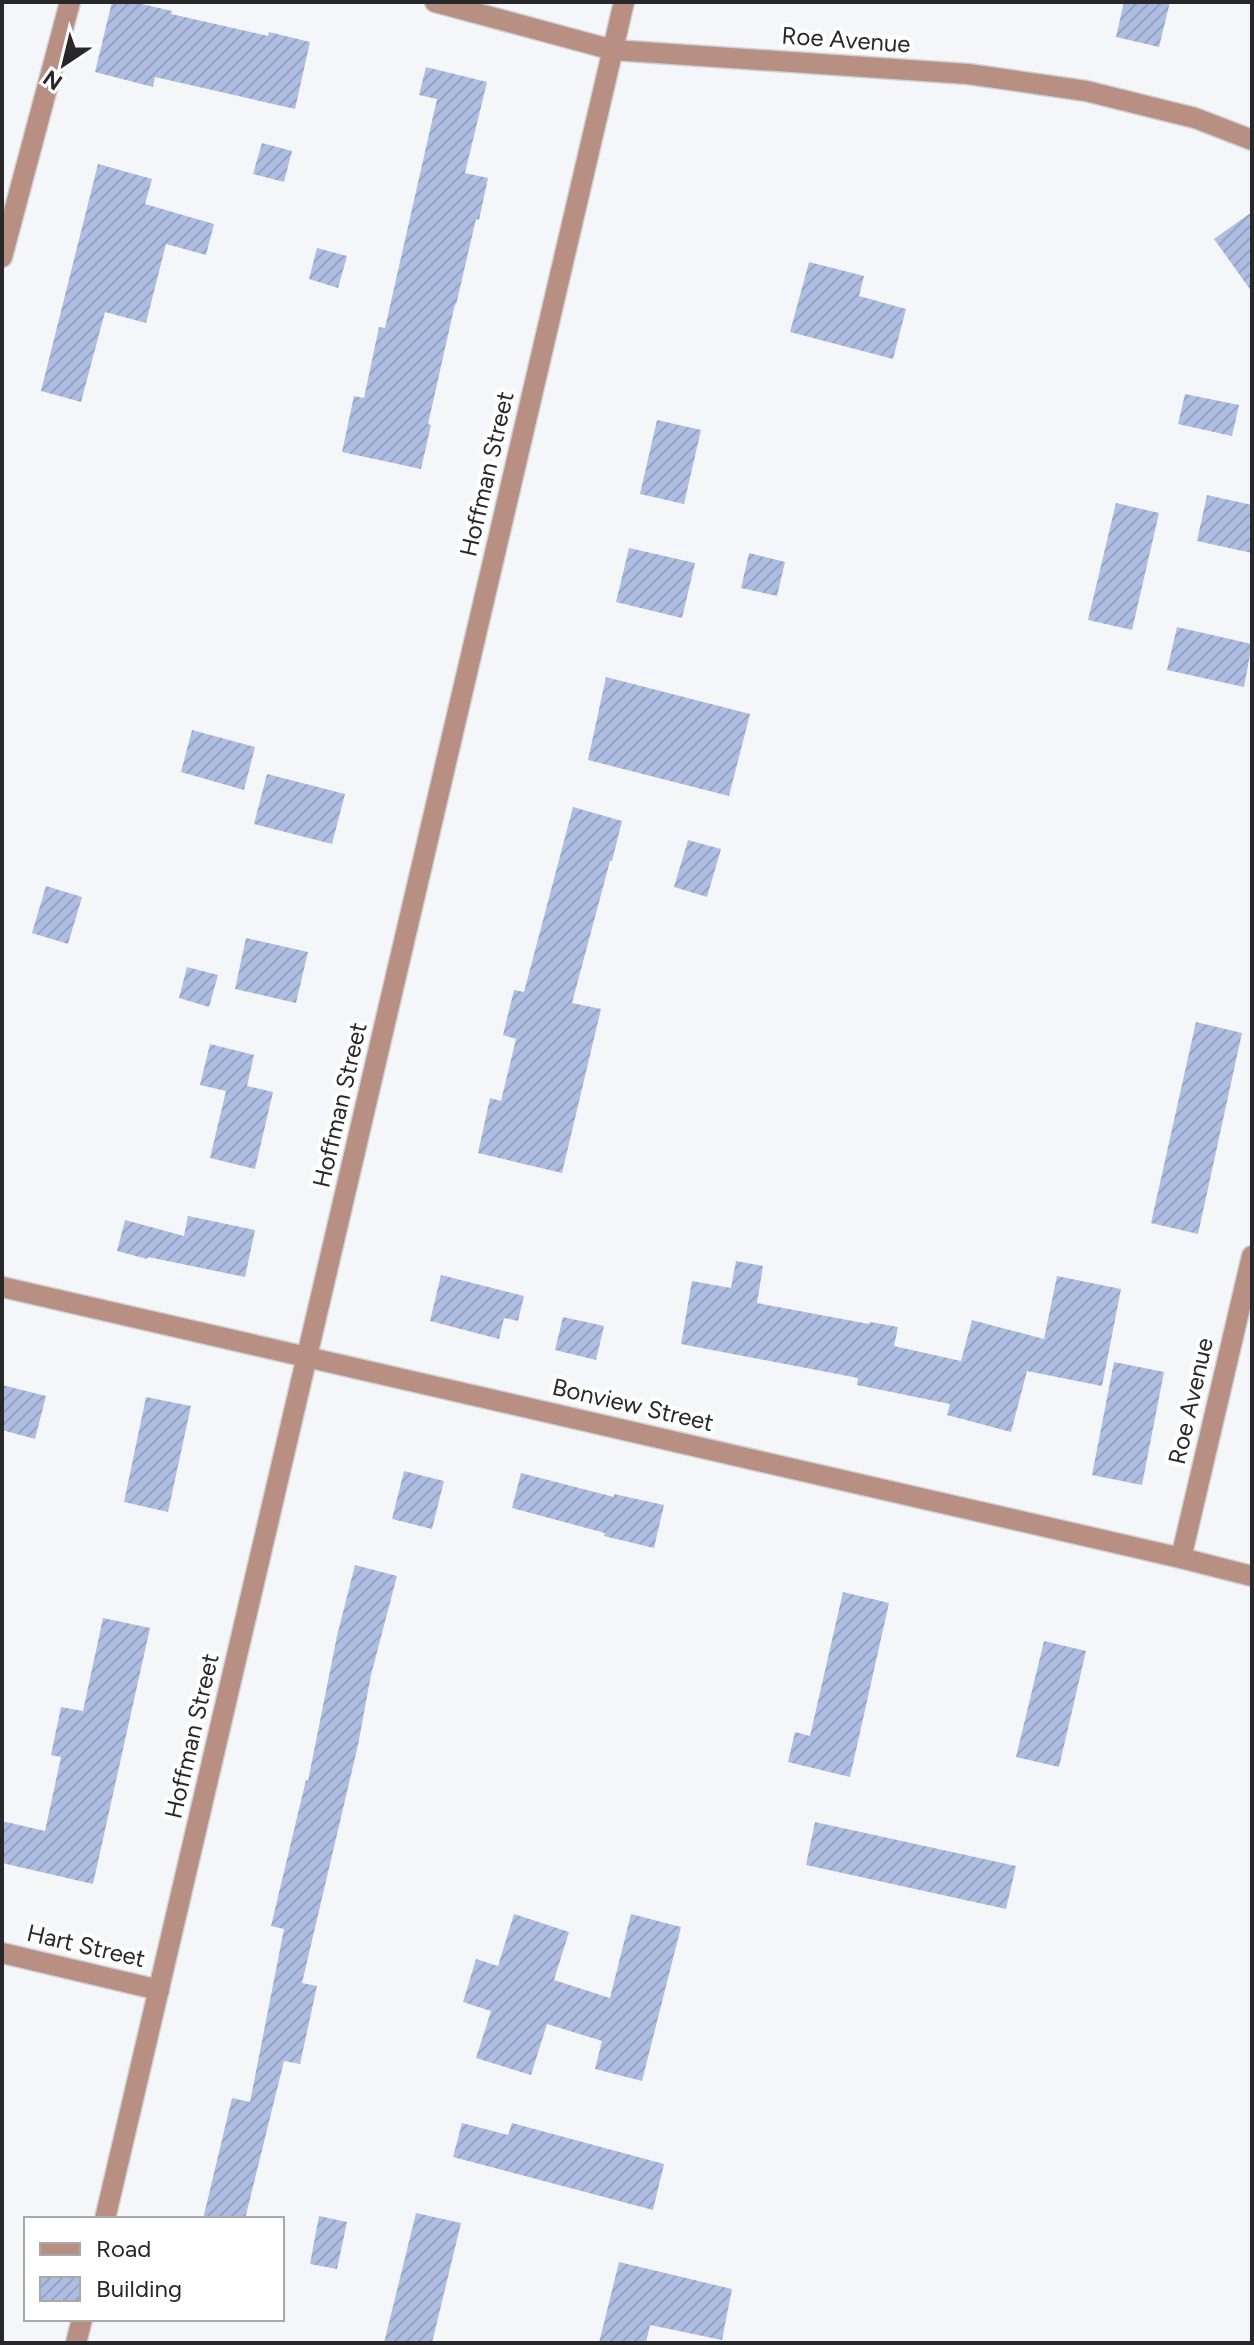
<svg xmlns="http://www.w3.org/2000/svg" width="1254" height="2345" font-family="Figtree,sans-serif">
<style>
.building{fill:url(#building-hatch)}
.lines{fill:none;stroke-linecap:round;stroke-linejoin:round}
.street-casing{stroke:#cfd1d5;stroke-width:23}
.street{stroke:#b79083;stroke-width:20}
.labels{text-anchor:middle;stroke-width:8;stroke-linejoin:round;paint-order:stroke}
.street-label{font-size:24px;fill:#28282a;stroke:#fff}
</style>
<defs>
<pattern id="building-hatch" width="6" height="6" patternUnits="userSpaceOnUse" patternTransform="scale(2)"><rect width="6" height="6" fill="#aebee2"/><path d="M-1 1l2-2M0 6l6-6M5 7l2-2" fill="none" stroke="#96a3c2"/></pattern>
</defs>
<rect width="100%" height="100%" fill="#f4f6fa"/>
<g class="building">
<path d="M 112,2 L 133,2 L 172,11 L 171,14 L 268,36 L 269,32 L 310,42 L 295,109 L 155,77 L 153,87 L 95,72 Z"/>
<path d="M 1124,2 L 1170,2 L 1159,47 L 1116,37 Z"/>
<path d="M 426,67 L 487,82 L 465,173 L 488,178 L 479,220 L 476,219 L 456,305 L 455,304 L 428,424 L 431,425 L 421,469 L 342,452 L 354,396 L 364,398 L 379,327 L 385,328 L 437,99 L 419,95 Z"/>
<path d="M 262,143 L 292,151 L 284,182 L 253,174 Z"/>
<path d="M 98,164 L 152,179 L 145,204 L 214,224 L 206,255 L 166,244 L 146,323 L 105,312 L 81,402 L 41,391 Z"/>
<path d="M 1252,212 L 1252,292 L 1214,239 Z"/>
<path d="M 317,248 L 347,256 L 338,288 L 309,279 Z"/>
<path d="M 809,262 L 864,276 L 859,296 L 906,309 L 893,359 L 790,332 Z"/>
<path d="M 1185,394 L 1239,405 L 1232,436 L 1178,424 Z"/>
<path d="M 657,420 L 701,430 L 684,504 L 640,494 Z"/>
<path d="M 1207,495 L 1252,505 L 1252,553 L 1197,541 Z"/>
<path d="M 1116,503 L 1159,513 L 1132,630 L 1088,620 Z"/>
<path d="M 629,548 L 695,563 L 682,618 L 616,602 Z"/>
<path d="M 749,553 L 785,562 L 777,596 L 741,588 Z"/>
<path d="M 1177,627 L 1252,644 L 1244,687 L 1167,670 Z"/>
<path d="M 606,677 L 750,714 L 729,796 L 588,760 Z"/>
<path d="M 192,730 L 255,747 L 244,790 L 181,772 Z"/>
<path d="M 267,774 L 345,794 L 332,844 L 254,824 Z"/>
<path d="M 573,807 L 622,821 L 612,861 L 610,861 L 572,1003 L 601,1009 L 562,1173 L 478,1153 L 490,1098 L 501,1101 L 516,1039 L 503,1035 L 514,990 L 524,992 Z"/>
<path d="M 688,840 L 721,849 L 707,897 L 674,887 Z"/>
<path d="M 46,886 L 82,897 L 68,944 L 32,933 Z"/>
<path d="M 246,938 L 308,952 L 296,1003 L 235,989 Z"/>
<path d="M 187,967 L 218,975 L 209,1007 L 179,998 Z"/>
<path d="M 1196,1022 L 1242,1033 L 1198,1234 L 1151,1223 Z"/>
<path d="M 210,1044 L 254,1055 L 247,1086 L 273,1092 L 255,1169 L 210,1158 L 226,1091 L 200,1085 Z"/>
<path d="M 188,1216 L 255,1230 L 245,1277 L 148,1257 L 147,1259 L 117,1251 L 125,1220 L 184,1236 Z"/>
<path d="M 736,1261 L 763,1266 L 757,1303 L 869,1324 L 870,1322 L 898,1327 L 894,1346 L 961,1361 L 972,1320 L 1044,1339 L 1057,1276 L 1121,1289 L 1102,1386 L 1027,1371 L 1011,1432 L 947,1415 L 950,1404 L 857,1385 L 858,1378 L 681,1344 L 692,1281 L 731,1288 Z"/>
<path d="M 441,1275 L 524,1296 L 518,1321 L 504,1318 L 499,1339 L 430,1321 Z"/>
<path d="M 563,1317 L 604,1326 L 596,1360 L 555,1350 Z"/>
<path d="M 1114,1362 L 1164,1372 L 1142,1485 L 1092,1475 Z"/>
<path d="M 2,1385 L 46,1396 L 35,1439 L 2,1430 Z"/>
<path d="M 146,1397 L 191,1406 L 168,1512 L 124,1502 Z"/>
<path d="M 404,1471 L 444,1481 L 432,1529 L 392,1519 Z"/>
<path d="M 521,1473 L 614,1497 L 614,1494 L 664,1505 L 654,1548 L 604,1536 L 605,1533 L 512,1508 Z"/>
<path d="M 355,1565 L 397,1576 L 371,1675 L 358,1745 L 302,1983 L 317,1986 L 300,2064 L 284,2061 L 245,2219 L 203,2219 L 232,2098 L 250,2102 L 284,1929 L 271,1926 L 306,1780 L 308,1781 L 337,1636 Z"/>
<path d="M 843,1592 L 889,1603 L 850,1777 L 788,1762 L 795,1732 L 810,1736 Z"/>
<path d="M 103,1618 L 150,1628 L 93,1884 L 2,1863 L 2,1821 L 45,1831 L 61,1757 L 51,1755 L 61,1707 L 83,1711 Z"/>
<path d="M 1044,1641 L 1086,1651 L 1059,1767 L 1016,1757 Z"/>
<path d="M 815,1822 L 1016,1866 L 1006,1909 L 806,1865 Z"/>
<path d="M 514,1914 L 569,1932 L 554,1980 L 610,1998 L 631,1914 L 681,1927 L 642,2081 L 595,2069 L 602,2041 L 547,2024 L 531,2075 L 476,2058 L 491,2011 L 463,2002 L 476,1959 L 498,1966 Z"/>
<path d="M 462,2123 L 508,2135 L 512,2123 L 664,2164 L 653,2210 L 453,2157 Z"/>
<path d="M 416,2213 L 461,2223 L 432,2343 L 384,2343 Z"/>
<path d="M 319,2216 L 347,2222 L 337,2269 L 310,2264 Z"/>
<path d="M 619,2262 L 732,2289 L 722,2340 L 650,2325 L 646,2343 L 599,2343 Z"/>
</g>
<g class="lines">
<g class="street-casing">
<g id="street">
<path d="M 435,2 L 613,50 L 968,74 L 1086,91 L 1195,118 L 1252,140"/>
<path d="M 2,257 L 70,2"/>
<path d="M 2,1287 L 1181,1558 L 1252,1576"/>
<path d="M 1181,1558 L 1252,1256"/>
<path d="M 2,1953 L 159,1990"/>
<path d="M 105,2219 L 624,2"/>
<path d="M 76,2343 L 82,2319"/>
</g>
</g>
<use href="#street" class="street"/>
</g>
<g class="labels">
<g class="street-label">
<text transform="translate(846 40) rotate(4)" y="8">Roe Avenue</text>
<text transform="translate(487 474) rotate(-77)" y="8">Hoffman Street</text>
<text transform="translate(340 1105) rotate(-77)" y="8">Hoffman Street</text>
<text transform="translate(1191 1401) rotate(-77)" y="8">Roe Avenue</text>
<text transform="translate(633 1405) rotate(13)" y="8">Bonview Street</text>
<text transform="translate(192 1736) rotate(-77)" y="8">Hoffman Street</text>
<text transform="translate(86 1946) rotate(13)" y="8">Hart Street</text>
</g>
</g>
<rect width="1254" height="2345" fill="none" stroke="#28282a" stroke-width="8"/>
<rect x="24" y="2217" width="260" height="104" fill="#ffffff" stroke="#a9a9aa" stroke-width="2"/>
<rect x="40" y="2243" width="40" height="12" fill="#b79083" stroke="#a9a9aa" stroke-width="2"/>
<text x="96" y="2257" font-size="24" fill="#28282a">Road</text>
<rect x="40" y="2277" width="40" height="24" fill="url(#building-hatch)" stroke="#a9a9aa" stroke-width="2"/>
<text x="96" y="2297" font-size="24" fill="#28282a">Building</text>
<g transform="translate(64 64) rotate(215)" stroke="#ffffff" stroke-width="6" paint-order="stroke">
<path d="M0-6L14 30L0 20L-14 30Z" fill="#28282a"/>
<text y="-12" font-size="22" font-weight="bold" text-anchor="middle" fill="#28282a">N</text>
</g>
</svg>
